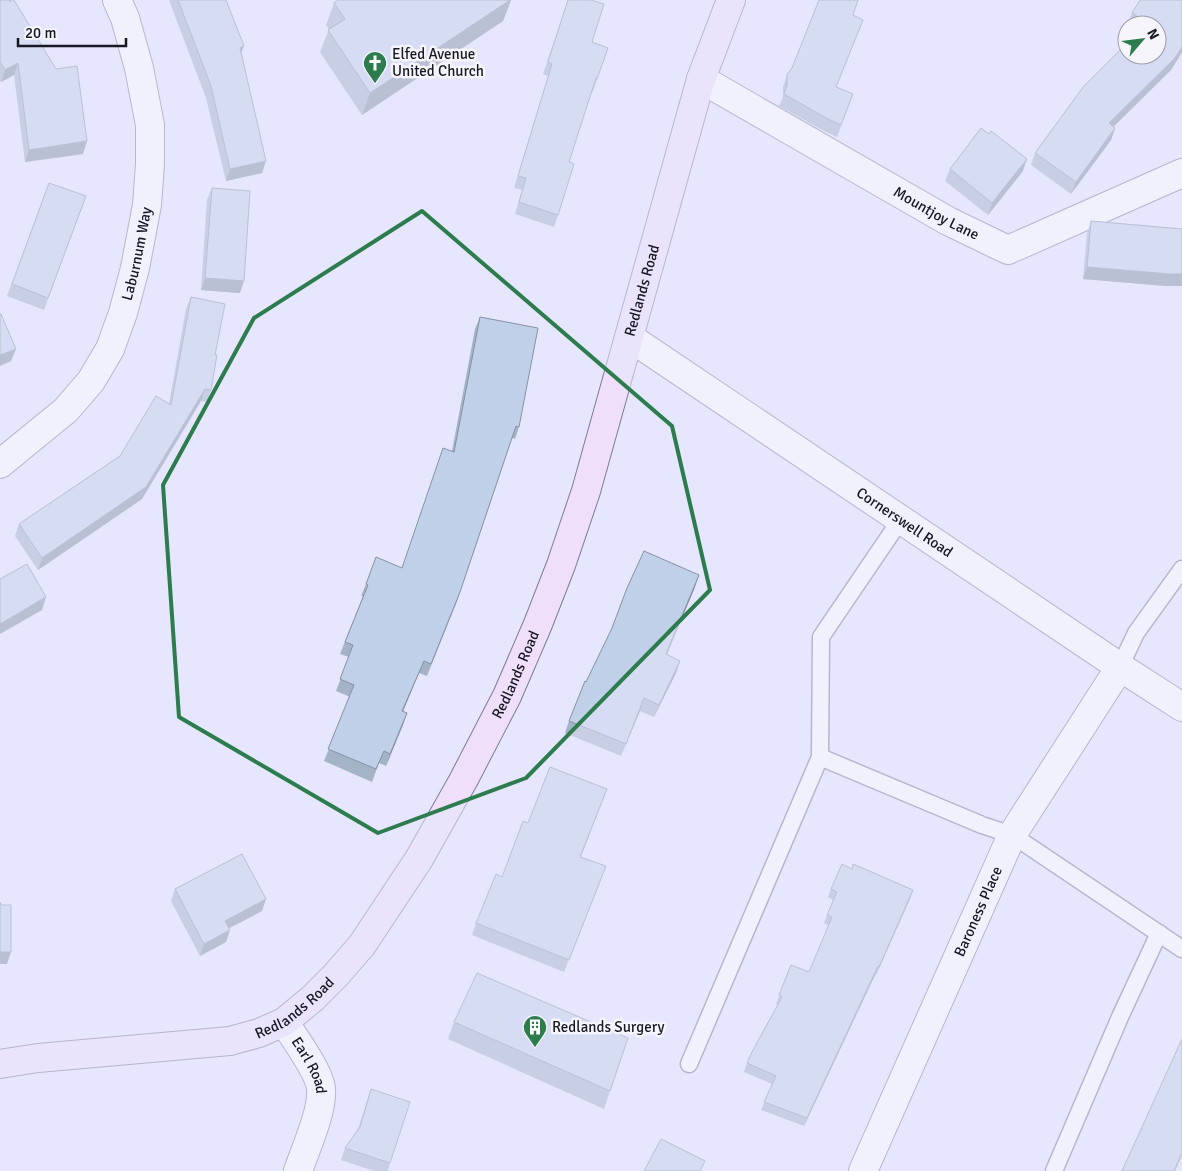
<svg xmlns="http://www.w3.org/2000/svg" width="1182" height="1171" font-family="Signika,sans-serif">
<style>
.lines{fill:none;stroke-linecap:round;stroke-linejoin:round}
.service-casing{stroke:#7c7c96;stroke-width:19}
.minor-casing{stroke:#7c7c96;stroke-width:30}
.tertiary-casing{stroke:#7c7c96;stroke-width:30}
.secondary-casing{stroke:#7c7c96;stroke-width:30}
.service{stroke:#fff;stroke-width:16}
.minor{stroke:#fff;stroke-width:28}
.tertiary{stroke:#fff;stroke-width:28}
.secondary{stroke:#f0dffb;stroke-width:28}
.wall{fill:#a5b3c8}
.shaded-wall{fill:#8692a3}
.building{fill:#c0d0e9;stroke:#8692a3}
.marked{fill:none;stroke:#2c7c4d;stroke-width:4;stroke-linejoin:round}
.labels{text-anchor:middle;stroke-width:5;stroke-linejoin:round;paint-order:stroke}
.poi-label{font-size:15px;fill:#181822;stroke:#f5f5fb;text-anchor:start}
.street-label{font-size:15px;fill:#181822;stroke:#f5f5fb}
</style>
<rect width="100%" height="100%" fill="#e6e6fe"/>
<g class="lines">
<g class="service-casing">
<g id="service">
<path d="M 1120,667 L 1136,633 L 1182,569"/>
<path d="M 820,757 L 982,825 L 1012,835 L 1182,949"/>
<path d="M 689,1064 L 820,757 L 821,637 L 901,519"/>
<path d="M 1054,1171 L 1120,1017 L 1159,933"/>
</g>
</g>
<g class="minor-casing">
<g id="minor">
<path id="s1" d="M 701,79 L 948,221 L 1008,250 L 1182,173"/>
<path id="s2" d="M 0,464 L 66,410 L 91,381 L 110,349 L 123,313 L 135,268 L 147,205 L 150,164 L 150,125 L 139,68 L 125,18 L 117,0"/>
<path id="s3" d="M 284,1022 C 294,1037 320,1073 321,1089 C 323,1111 305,1150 298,1171"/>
<path id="s4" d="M 863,1171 L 1012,835 L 1120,667"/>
</g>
</g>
<g class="tertiary-casing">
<g id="tertiary">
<path id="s5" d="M 629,337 L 1120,667 L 1182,707"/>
</g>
</g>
<g class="secondary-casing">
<g id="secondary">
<path id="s6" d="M 0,1064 L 38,1058 L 230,1041 L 259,1033 L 284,1022 L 313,998 L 336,975 L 362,945 L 419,859 L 464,779 L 507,696 L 538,624 L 561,565 L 586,491 L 701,79 L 731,0"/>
</g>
</g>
<use href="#service" class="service"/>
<use href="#minor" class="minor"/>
<use href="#tertiary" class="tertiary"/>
<use href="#secondary" class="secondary"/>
</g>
<g class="wall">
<path d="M 0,0 L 14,0 L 83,154 L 25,162 L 14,75 L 1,82 L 0,81 Z"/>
<path d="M 169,0 L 226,0 L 241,54 L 262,173 L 226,181 L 206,98 Z"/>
<path d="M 338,0 L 511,0 L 503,21 L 362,115 L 320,52 L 329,29 L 326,25 L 334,3 Z"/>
<path d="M 568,0 L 592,42 L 608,48 L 593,91 L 592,90 L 569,162 L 558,215 L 554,227 L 515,214 L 522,190 L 514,188 L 548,76 L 543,74 Z"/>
<path d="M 1182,0 L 1182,52 L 1171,70 L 1114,126 L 1115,128 L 1111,140 L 1071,194 L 1031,165 L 1035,153 L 1157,25 L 1128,25 L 1132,13 Z"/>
<path d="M 853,15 L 863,20 L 836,87 L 853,94 L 837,137 L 822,130 L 779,106 L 783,97 L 783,87 L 787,75 L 792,68 Z"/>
<path d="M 950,169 L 1023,171 L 988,215 L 945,181 Z"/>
<path d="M 49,183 L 86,196 L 44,310 L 7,296 Z"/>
<path d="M 212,188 L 240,293 L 201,290 L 207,200 Z"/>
<path d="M 1091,221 L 1166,286 L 1083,279 L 1087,234 Z"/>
<path d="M 191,297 L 215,355 L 211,390 L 207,402 L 201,401 L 142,499 L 38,570 L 15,536 L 19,524 L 120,456 L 169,404 L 186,309 Z"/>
<path d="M 480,317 L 519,427 L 515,439 L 512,438 L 456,604 L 427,676 L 419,673 L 403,711 L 407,713 L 386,766 L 379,763 L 372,782 L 324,761 L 350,697 L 336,691 L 349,657 L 340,654 L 363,596 L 361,596 L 366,584 L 402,568 L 452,451 L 475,329 Z"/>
<path d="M 695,587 L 666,655 L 680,661 L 676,673 L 654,717 L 640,711 L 621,756 L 565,733 L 569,721 L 586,682 Z"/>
<path d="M 607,789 L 581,857 L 601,878 L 564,972 L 472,935 L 476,923 L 502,877 L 528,823 Z"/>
<path d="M 852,869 L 913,890 L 876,975 L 875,975 L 804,1126 L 761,1110 L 772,1084 L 744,1072 L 747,1063 L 778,1004 L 776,1004 L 791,965 L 809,972 L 829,926 L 824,923 L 833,900 L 828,897 L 831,889 Z"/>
<path d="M 175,889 L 262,911 L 229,928 L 226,942 L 200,956 L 171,901 Z"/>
<path d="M 454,1022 L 610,1091 L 604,1109 L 448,1039 Z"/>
<path d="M 371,1089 L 390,1163 L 388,1171 L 374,1171 L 341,1160 L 345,1148 L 358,1129 Z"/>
</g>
<g class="shaded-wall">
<path d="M 510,0 L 511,0 L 503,21 L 362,115 L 370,93 Z"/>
<path d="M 244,46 L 239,58 L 240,48 Z"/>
<path d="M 1182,47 L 1182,52 L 1171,70 L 1105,135 L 1109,123 Z"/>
<path d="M 18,63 L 14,75 L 1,82 L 5,70 Z"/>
<path d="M 1115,128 L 1111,140 L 1071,194 L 1076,182 Z"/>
<path d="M 87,141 L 83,154 L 25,162 L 29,150 Z"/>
<path d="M 1027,159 L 1023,171 L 988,215 L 992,203 Z"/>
<path d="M 266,161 L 262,173 L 226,181 L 230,169 Z"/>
<path d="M 1087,267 L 1182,274 L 1182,286 L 1166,286 L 1083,279 Z"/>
<path d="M 205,278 L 244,281 L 240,293 L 201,290 Z"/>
<path d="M 16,349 L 11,361 L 0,366 L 0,355 Z"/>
<path d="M 205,389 L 201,401 L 142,499 L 38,570 L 42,558 Z"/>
<path d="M 699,575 L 695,587 L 662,666 L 666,654 Z"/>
<path d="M 46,597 L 42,610 L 0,634 L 0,624 Z"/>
<path d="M 424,661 L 419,673 L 398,723 L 402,711 Z"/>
<path d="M 680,661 L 676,673 L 654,717 L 659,705 Z"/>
<path d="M 644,698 L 640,711 L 621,756 L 626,744 Z"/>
<path d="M 407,713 L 403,725 L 386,766 L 390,754 Z"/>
<path d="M 913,890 L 910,899 L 876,975 L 879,967 Z"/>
<path d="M 266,899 L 262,911 L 220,933 L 225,921 Z"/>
<path d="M 230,930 L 226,942 L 200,956 L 204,944 Z"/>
<path d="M 0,952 L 11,952 L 7,964 L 0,964 Z"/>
<path d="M 878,966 L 875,975 L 804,1126 L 807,1118 Z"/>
<path d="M 1182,1153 L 1182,1155 L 1175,1171 L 1174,1171 Z"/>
</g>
<g class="building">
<path d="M 0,0 L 9,0 L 10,2 L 10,0 L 14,0 L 56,69 L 77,66 L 87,141 L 29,150 L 18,63 L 5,70 L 0,62 Z"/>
<path d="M 178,0 L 226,0 L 244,46 L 240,48 L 266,161 L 230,169 L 211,86 Z"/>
<path d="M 338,0 L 510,0 L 370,93 L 328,30 L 345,19 L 334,3 Z"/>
<path d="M 568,0 L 591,0 L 604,4 L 592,42 L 608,48 L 597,79 L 596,78 L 569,162 L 574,164 L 558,215 L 519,202 L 526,178 L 518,176 L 552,64 L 548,62 Z"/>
<path d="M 819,0 L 858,0 L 853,15 L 863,20 L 836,87 L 853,94 L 841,125 L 826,118 L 784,94 L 787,85 L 787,75 L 792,68 Z"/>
<path d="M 1140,0 L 1182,0 L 1182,47 L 1175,58 L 1109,123 L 1115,128 L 1076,182 L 1035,153 L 1084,86 L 1127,43 L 1127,55 L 1157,55 L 1157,25 L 1146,25 L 1148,23 L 1132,13 Z"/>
<path d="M 981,128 L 989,134 L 991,131 L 1027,159 L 992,203 L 950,169 Z"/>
<path d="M 49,183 L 86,196 L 48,298 L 12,284 Z"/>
<path d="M 212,188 L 250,191 L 244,281 L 205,278 Z"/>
<path d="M 1091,221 L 1182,229 L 1182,274 L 1170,274 L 1087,267 Z"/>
<path d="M 191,297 L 225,304 L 215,355 L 217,355 L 211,390 L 205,389 L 146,487 L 42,558 L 19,524 L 120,456 L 156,396 L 171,405 Z"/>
<path d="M 0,314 L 1,314 L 16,349 L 0,355 Z"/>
<path d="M 480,317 L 538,328 L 519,427 L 516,426 L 460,592 L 431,664 L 424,661 L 402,711 L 407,713 L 390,754 L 384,751 L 376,769 L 328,749 L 354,685 L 340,679 L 353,645 L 345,642 L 368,585 L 366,584 L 376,557 L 402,568 L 443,448 L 454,452 Z"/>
<path d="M 644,551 L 699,575 L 666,654 L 680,661 L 659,705 L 644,698 L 626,744 L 569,721 L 585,681 L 586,682 L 612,628 L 627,588 Z"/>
<path d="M 27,564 L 46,597 L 0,624 L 0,579 Z"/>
<path d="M 550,767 L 607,789 L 580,857 L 606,866 L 569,960 L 476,923 L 496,874 L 502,877 L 523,821 L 528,823 Z"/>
<path d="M 242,854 L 266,899 L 225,921 L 230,930 L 204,944 L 175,889 Z"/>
<path d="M 842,864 L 852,869 L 853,864 L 913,890 L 879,967 L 878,966 L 807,1118 L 764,1102 L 776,1076 L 747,1063 L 753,1050 L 782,997 L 779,995 L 791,965 L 809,972 L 832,917 L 827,915 L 837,892 L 831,889 Z"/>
<path d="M 0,902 L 2,905 L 11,905 L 11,952 L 0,952 Z"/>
<path d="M 477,973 L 628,1038 L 610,1091 L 454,1022 Z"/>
<path d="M 1182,1039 L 1182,1153 L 1174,1171 L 1122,1171 Z"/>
<path d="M 371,1089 L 410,1102 L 390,1163 L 345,1148 L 360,1127 Z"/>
<path d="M 661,1139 L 705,1161 L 700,1171 L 644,1171 Z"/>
</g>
<path d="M0 0H1182V1171H0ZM 422,211 L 672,426 L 710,590 L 526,778 L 378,833 L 179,717 L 163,485 L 254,318 Z" fill="#e6e6fe" fill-opacity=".55" fill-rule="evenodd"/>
<path class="marked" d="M 422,211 L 672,426 L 710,590 L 526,778 L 378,833 L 179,717 L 163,485 L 254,318 Z"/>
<defs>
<g id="church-pin" transform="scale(1.25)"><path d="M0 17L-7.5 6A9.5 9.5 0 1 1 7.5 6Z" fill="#2c7c4d" stroke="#f5f5fb"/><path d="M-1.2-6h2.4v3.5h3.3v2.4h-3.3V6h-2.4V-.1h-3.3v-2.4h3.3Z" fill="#fff"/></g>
<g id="building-pin" transform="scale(1.25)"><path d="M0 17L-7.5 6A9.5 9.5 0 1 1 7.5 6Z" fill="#2c7c4d" stroke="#f5f5fb"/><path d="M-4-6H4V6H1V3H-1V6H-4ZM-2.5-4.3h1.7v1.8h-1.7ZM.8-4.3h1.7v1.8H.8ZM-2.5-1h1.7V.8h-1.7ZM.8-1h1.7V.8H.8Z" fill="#fff"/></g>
</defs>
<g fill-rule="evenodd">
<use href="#church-pin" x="375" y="63"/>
<use href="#building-pin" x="535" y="1027"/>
</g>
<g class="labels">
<g class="poi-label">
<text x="392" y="59">Elfed Avenue<tspan x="392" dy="17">United Church</tspan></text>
<text x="552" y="1032">Redlands Surgery</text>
</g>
<g class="street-label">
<text dy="5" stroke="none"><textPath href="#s1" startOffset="271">Mountjoy Lane</textPath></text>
<text dy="5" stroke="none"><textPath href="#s2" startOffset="260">Laburnum Way</textPath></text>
<text dy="5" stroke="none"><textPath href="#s6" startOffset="1115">Redlands Road</textPath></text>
<text dy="5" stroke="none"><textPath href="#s5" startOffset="332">Cornerswell Road</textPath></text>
<text dy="5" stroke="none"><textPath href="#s6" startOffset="710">Redlands Road</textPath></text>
<text dy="5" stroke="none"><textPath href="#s4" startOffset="284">Baroness Place</textPath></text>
<text dy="5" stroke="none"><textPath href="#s6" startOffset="305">Redlands Road</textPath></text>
<text dy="5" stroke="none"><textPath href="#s3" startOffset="51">Earl Road</textPath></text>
</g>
</g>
<g transform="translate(1142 40) rotate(62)"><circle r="24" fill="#f5f5fb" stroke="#9d9da4"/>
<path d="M0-4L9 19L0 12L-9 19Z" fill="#2c7c4d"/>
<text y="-8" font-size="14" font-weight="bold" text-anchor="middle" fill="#181822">N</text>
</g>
<path d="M18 38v8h108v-8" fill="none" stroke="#181822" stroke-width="2.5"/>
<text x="25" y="38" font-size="15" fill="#181822" stroke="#f5f5fb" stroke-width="4" paint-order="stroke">20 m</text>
</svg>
